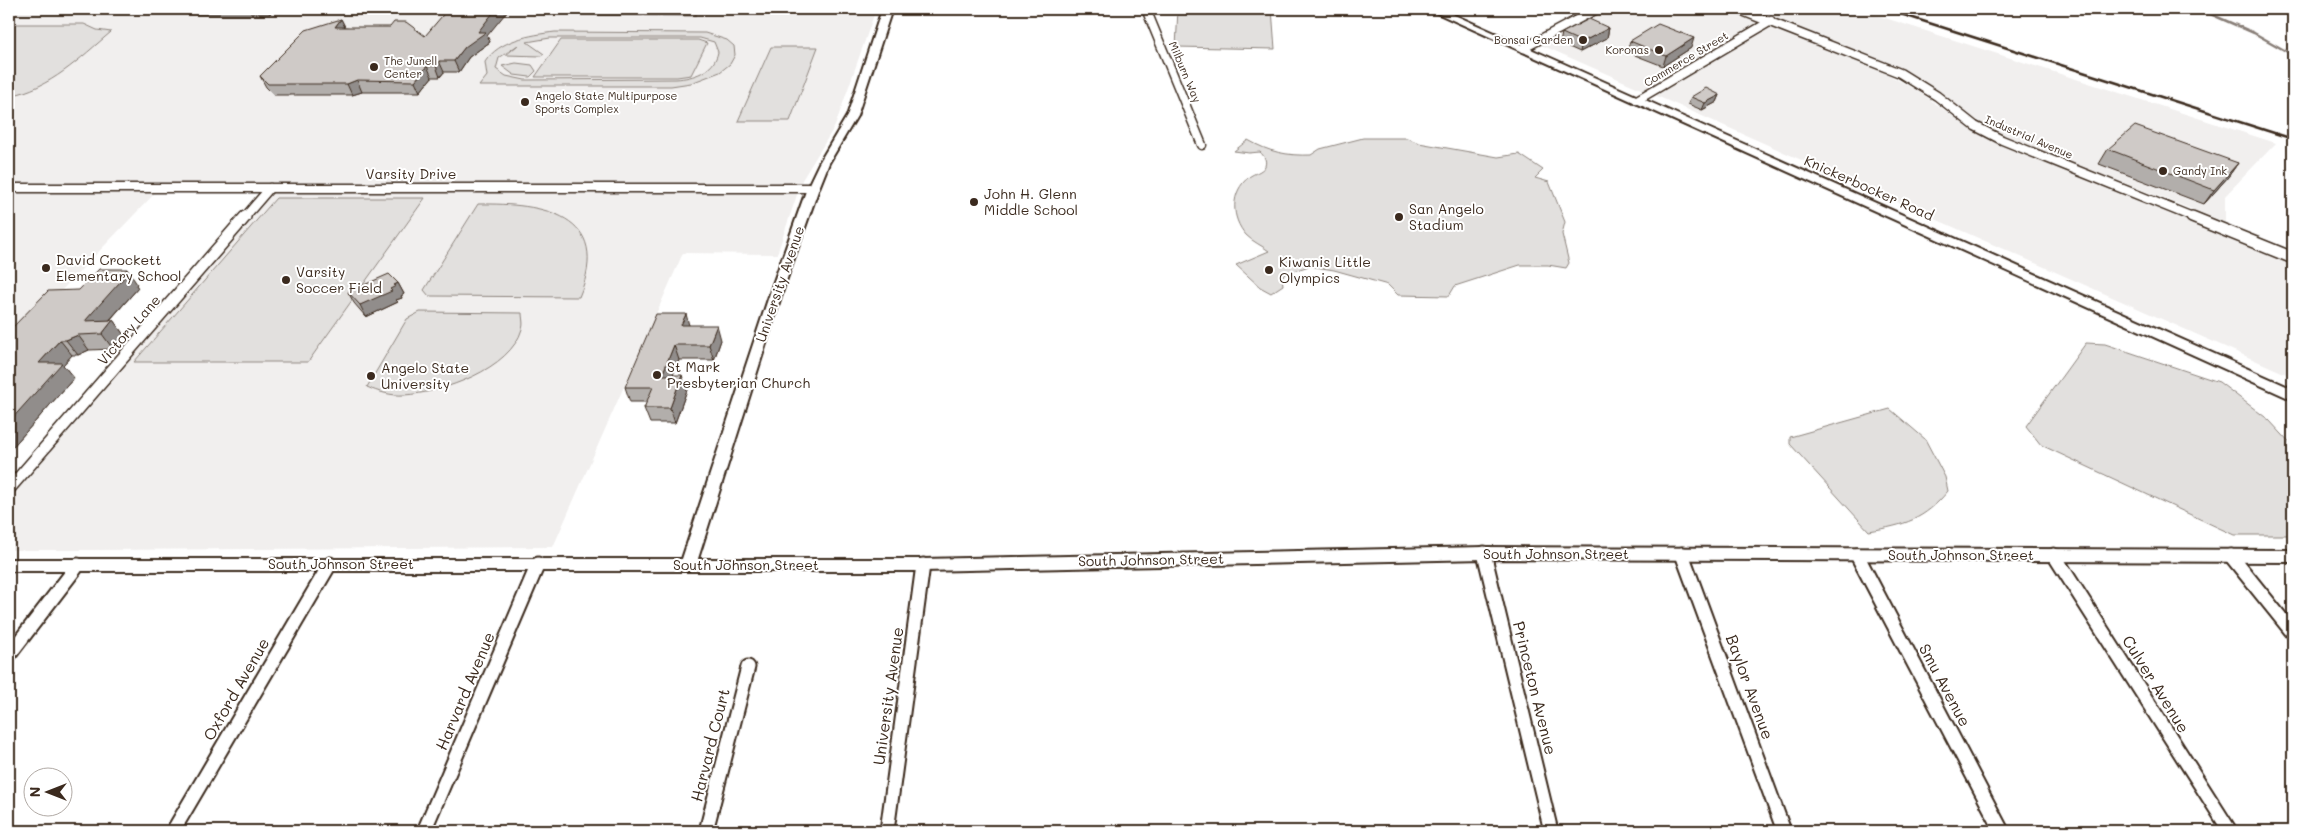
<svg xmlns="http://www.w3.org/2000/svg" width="2302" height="840" font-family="Mali,sans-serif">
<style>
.built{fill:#f1efee}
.green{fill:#e2e0de;stroke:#8e857e;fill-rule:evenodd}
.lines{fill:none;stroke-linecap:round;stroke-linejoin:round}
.stream{stroke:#887e77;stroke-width:2.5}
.minor-far2-casing{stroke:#3b2a1e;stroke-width:11}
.minor-far1-casing{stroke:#3b2a1e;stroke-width:14}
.minor-casing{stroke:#3b2a1e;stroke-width:17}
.tertiary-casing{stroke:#3b2a1e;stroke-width:4}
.secondary-casing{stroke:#3b2a1e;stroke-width:4}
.minor-far2{stroke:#fff;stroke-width:8}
.minor-far1{stroke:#fff;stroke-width:11}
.minor{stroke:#fff;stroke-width:13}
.tertiary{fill:#fff;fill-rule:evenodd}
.secondary{fill:#fff;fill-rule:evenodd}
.rail{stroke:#3b2a1e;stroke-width:2.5}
.wall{fill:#b2aeab;stroke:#3b2a1e}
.shaded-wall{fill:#918d8b;stroke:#3b2a1e}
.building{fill:#cfcac7;stroke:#3b2a1e}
.poi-dot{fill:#3b2a1e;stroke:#fff;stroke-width:2}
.labels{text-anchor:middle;stroke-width:4;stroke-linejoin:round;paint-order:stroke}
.far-poi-label{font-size:11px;fill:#3b2a1e;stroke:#fff;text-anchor:start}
.far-street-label{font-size:11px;fill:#3b2a1e;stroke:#fff}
.street-label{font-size:14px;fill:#3b2a1e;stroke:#fff}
.poi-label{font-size:14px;fill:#3b2a1e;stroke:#fff;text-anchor:start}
.near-street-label{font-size:16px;fill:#3b2a1e;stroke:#fff}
</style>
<rect width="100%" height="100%" fill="#fff"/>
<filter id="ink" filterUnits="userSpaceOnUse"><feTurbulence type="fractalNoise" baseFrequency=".02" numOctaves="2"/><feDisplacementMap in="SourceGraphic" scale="10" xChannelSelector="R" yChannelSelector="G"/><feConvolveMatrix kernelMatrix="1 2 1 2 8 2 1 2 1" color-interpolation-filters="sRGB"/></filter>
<g filter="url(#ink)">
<g class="built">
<path d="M 9,9 L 876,9 L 835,126 L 802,180 L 777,254 L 683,253 L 553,547 L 93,550 L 9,550 L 9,499 L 273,191 L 157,191 L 9,345 Z"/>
<path d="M 1606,9 L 1730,9 L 1876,68 L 1918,91 L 1961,122 L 1989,139 L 2293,261 L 2293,377 L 1539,44 Z"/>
<path d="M 1746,9 L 1857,9 L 2276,143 L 2225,196 L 2225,222 L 2017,142 L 1972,117 L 1925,83 L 1886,63 Z"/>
</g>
<g class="green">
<path d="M 585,9 L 699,9 L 695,16 L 580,15 Z"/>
<path d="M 1178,9 L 1272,9 L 1275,49 L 1176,47 Z"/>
<path d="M 9,24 L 84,24 L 97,30 L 111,32 C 79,59 51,88 9,96 Z"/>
<path d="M 555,32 L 705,33 L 727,40 L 734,46 L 735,55 L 730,64 L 720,72 L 691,83 L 671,86 L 479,86 L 487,76 L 485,62 C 499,40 530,35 555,32 ZM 550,38 L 700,38 L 714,42 L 718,52 C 714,72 693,78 676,79 L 525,80 L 506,76 L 496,69 L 499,58 L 518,45 L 506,55 L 541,56 L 544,54 L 527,42 Z"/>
<path d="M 561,40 L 698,40 L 707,43 L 691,75 L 677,77 L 535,77 Z"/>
<path d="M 771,47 L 818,47 L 790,121 L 738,121 Z"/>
<path d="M 516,63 L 532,65 L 536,71 L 530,77 L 514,75 L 502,66 Z"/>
<path d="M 1363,138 L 1407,138 L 1419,143 L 1498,157 L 1519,154 L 1543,170 L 1535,178 L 1549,182 L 1565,222 L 1562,234 L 1569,263 L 1566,268 L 1548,265 L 1520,265 L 1455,286 L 1449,296 L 1398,295 L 1388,285 L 1334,270 L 1309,266 L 1285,274 L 1282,277 L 1283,285 L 1271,293 L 1260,287 L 1236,265 L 1269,251 C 1261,245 1253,242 1246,235 C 1231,218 1230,192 1249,177 C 1254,173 1262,172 1265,166 C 1267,160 1264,156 1260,152 L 1249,153 L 1234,151 L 1248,140 C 1269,152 1287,156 1311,155 L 1320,149 Z"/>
<path d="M 276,198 L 425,198 L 308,362 L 134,362 Z"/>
<path d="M 478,204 C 542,203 614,214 579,297 L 429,296 L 424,290 Z"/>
<path d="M 420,312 L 522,313 C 522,318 524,324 522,329 C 511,369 442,393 404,395 C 392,396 378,392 367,387 L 407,319 Z"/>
<path d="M 2086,343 L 2105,344 L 2219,382 L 2269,420 L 2293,446 L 2293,535 L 2234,535 L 2041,445 L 2026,426 Z"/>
<path d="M 1890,409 L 1925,439 L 1945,477 L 1948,491 C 1924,520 1905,525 1869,531 L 1790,444 L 1790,437 Z"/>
</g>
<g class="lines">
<path class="stream" d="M 2199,9 L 2254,33 L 2293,55"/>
<g class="minor-far2-casing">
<g id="minor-far2">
<path d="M 1146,9 L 1202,145"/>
<path d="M 1737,9 L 1900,73 L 1937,96 L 1975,126 L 2002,140 L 2195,218"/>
<path d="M 1524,48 L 1597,9"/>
<path d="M 1637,100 L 1771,21"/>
<path d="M 9,188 L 813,188"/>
<path d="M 244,218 L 270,188"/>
</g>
</g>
<g class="minor-far1-casing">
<g id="minor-far1">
<path d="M 2192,217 L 2293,258"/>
<path d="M 9,489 L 245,217"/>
</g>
</g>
<g class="minor-casing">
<g id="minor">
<path d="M 1484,553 L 1551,831"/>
<path d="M 1682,554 L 1784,831"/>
<path d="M 1857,555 L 2002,831"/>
<path d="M 2054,555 L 2230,831"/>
<path d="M 2231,556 L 2293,633"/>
<path d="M 9,655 L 78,565"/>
<path d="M 173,831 L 330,564"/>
<path d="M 424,831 L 538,564"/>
<path d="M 706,831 L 748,667"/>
<path d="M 887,831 L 923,565"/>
</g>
</g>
<g class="tertiary-casing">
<path id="tertiary" d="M 882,9 L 892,9 L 857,116 L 829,163 L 819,188 L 784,287 L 696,565 L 693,569 L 688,571 L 683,569 L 680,565 L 772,287 L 807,188 L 819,163 L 847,116 Z"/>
</g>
<g class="secondary-casing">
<g id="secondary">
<path d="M 1428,9 L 1441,9 L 2293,389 L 2293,400 Z"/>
<path d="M 1484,547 L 2293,550 L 2293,562 L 1484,559 L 923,571 L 9,571 L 9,559 L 923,559 Z"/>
</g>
</g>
<use href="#minor-far2" class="minor-far2"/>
<use href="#minor-far1" class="minor-far1"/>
<use href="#minor" class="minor"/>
<use href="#tertiary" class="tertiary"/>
<use href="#secondary" class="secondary"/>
<path class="rail" d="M 1885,9 L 2293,139"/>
</g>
<g class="wall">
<path d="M 149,9 L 275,9 L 270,14 L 152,14 Z"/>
<path d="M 341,19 L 345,27 L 425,36 L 487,36 L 490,42 L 469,57 L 459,72 L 444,72 L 440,77 L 432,77 L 420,92 L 362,92 L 352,95 L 274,95 L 266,87 L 260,76 Z"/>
<path d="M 1609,28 L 1607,38 L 1580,52 L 1560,43 L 1562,33 Z"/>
<path d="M 1630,41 L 1691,48 L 1663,66 L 1627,52 Z"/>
<path d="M 1720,95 L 1717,102 L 1702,110 L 1688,104 L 1691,97 Z"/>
<path d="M 2108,149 L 2238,163 L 2228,177 L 2204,204 L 2099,164 Z"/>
<path d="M 398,283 L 404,294 L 401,296 L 402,298 L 396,300 L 398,302 L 366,317 L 354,303 L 348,292 Z"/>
<path d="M 137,284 L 136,285 L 138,288 L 110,320 L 113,320 L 124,335 L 113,349 L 89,350 L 78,355 L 72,355 L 63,365 L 74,378 L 9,451 L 79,290 Z"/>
<path d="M 689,325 L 721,340 L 714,360 L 679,360 L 673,375 L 687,390 L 675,423 L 650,423 L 644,408 L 647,402 L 630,402 L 625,387 Z"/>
</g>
<g class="shaded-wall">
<path d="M 267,9 L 275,9 L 270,14 Z"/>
<path d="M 496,9 L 509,9 L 487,36 L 490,42 L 469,57 L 459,72 L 454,61 L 465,47 Z"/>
<path d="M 341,19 L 346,29 L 335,27 Z"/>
<path d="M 1609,28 L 1607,38 L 1580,52 L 1582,42 Z"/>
<path d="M 1694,38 L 1691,48 L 1663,66 L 1666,56 Z"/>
<path d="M 439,61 L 444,72 L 440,77 L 436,66 Z"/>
<path d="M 427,66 L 432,77 L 420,92 L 415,81 Z"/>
<path d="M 357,80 L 362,92 L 352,95 L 347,84 Z"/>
<path d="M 1720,95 L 1717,102 L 1702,110 L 1705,103 Z"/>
<path d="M 2238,163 L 2228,177 L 2204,204 L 2214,190 Z"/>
<path d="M 127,269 L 137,284 L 136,285 L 138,288 L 97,334 L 85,321 Z"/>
<path d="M 398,283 L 404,294 L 401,296 L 402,298 L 396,300 L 398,302 L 366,317 L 360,305 L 390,289 L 394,285 Z"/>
<path d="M 686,314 L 690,329 L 681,325 Z"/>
<path d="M 113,320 L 124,335 L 113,349 L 102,334 Z"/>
<path d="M 717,325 L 721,340 L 714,360 L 709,345 Z"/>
<path d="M 78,335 L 89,350 L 78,355 L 66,340 Z"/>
<path d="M 60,340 L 72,355 L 63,365 L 74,378 L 9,451 L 9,422 L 39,363 Z"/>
<path d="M 674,345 L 679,360 L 667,390 L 662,375 Z"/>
<path d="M 682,375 L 687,390 L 675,423 L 670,408 Z"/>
</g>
<g class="building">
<path d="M 448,9 L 496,9 L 478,32 L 486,32 L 465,47 L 454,61 L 439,61 L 436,66 L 427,66 L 415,81 L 357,80 L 347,84 L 268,84 L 260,76 L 306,30 L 341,19 L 335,27 L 390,27 L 394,22 L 406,22 L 425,36 Z"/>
<path d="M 1589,19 L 1609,28 L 1582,42 L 1562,33 Z"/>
<path d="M 1658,24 L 1694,38 L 1666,56 L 1630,41 Z"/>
<path d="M 1706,88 L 1720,95 L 1705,103 L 1691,97 Z"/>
<path d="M 2135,126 L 2238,163 L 2214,190 L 2108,149 Z"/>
<path d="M 99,269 L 127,269 L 123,273 L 128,273 L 85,321 L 113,320 L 102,334 L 78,335 L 66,340 L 60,340 L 39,363 L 62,363 L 9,422 L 9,331 L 48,291 L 79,290 Z"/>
<path d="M 389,274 L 398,283 L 394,285 L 396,286 L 390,289 L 392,291 L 360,305 L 348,292 Z"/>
<path d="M 656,314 L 686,314 L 681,325 L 717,325 L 709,345 L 674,345 L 662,375 L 682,375 L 670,408 L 644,408 L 653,387 L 625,387 Z"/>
</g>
</g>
<g class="poi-dot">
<circle cx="1583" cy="40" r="5"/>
<circle cx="1659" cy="50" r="5"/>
<circle cx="374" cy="67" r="5"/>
<circle cx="525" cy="102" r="5"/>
<circle cx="2163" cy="171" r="5"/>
<circle cx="974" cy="202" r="5"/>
<circle cx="1399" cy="217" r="5"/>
<circle cx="46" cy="268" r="5"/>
<circle cx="1269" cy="270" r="5"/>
<circle cx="286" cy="280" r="5"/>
<circle cx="657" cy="375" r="5"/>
<circle cx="371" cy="376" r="5"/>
</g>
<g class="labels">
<g class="far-poi-label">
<text x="1573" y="44" text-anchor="end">Bonsai Garden</text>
<text x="1649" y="54" text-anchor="end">Koronas</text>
<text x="384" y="65">The Junell<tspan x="384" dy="13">Center</tspan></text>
<text x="535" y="100">Angelo State Multipurpose<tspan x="535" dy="13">Sports Complex</tspan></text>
<text x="2173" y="175">Gandy Ink</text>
</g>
<g class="far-street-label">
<text transform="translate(1686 59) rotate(-31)" y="4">Commerce Street</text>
<text transform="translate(1185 72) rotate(67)" y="4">Milburn Way</text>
<text transform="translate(2029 137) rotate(23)" y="4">Industrial Avenue</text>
</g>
<g class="street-label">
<text x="411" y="179">Varsity Drive</text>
<text transform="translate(1869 188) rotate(24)" y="5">Knickerbocker Road</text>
<text transform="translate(780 284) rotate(-71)" y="5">University Avenue</text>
<text transform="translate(129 330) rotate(-49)" y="5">Victory Lane</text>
<text x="1556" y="559">South Johnson Street</text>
<text x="1961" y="560">South Johnson Street</text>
<text transform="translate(1151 560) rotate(-1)" y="5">South Johnson Street</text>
<text x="341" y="569">South Johnson Street</text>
<text x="746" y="570">South Johnson Street</text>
</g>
<g class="poi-label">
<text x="984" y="199">John H. Glenn<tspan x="984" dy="16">Middle School</tspan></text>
<text x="1409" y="214">San Angelo<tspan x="1409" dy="16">Stadium</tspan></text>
<text x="56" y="265">David Crockett<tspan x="56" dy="16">Elementary School</tspan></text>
<text x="1279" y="267">Kiwanis Little<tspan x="1279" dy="16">Olympics</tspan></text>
<text x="296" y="277">Varsity<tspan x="296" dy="16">Soccer Field</tspan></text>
<text x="667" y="372">St Mark<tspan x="667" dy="16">Presbyterian Church</tspan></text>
<text x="381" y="373">Angelo State<tspan x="381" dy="16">University</tspan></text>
</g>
<g class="near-street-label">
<text transform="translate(2156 684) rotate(58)" y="6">Culver Avenue</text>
<text transform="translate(1945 685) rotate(62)" y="6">Smu Avenue</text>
<text transform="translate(1750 687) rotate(70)" y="6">Baylor Avenue</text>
<text transform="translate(1535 688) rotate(76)" y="6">Princeton Avenue</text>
<text transform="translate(236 689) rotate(-60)" y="6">Oxford Avenue</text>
<text transform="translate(465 691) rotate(-67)" y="6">Harvard Avenue</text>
<text transform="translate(888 696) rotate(-82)" y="6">University Avenue</text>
<text transform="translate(710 745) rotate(-76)" y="6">Harvard Court</text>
</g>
</g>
<rect width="2302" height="840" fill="none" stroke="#fff" stroke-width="30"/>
<rect x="15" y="15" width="2272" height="810" fill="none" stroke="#3b2a1e" stroke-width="2" filter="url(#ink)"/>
<g transform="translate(48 792) rotate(270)"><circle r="24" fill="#ffffff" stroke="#b1aaa5"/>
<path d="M0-4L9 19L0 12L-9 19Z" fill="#3b2a1e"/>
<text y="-8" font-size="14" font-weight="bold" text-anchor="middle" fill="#3b2a1e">N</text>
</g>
</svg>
